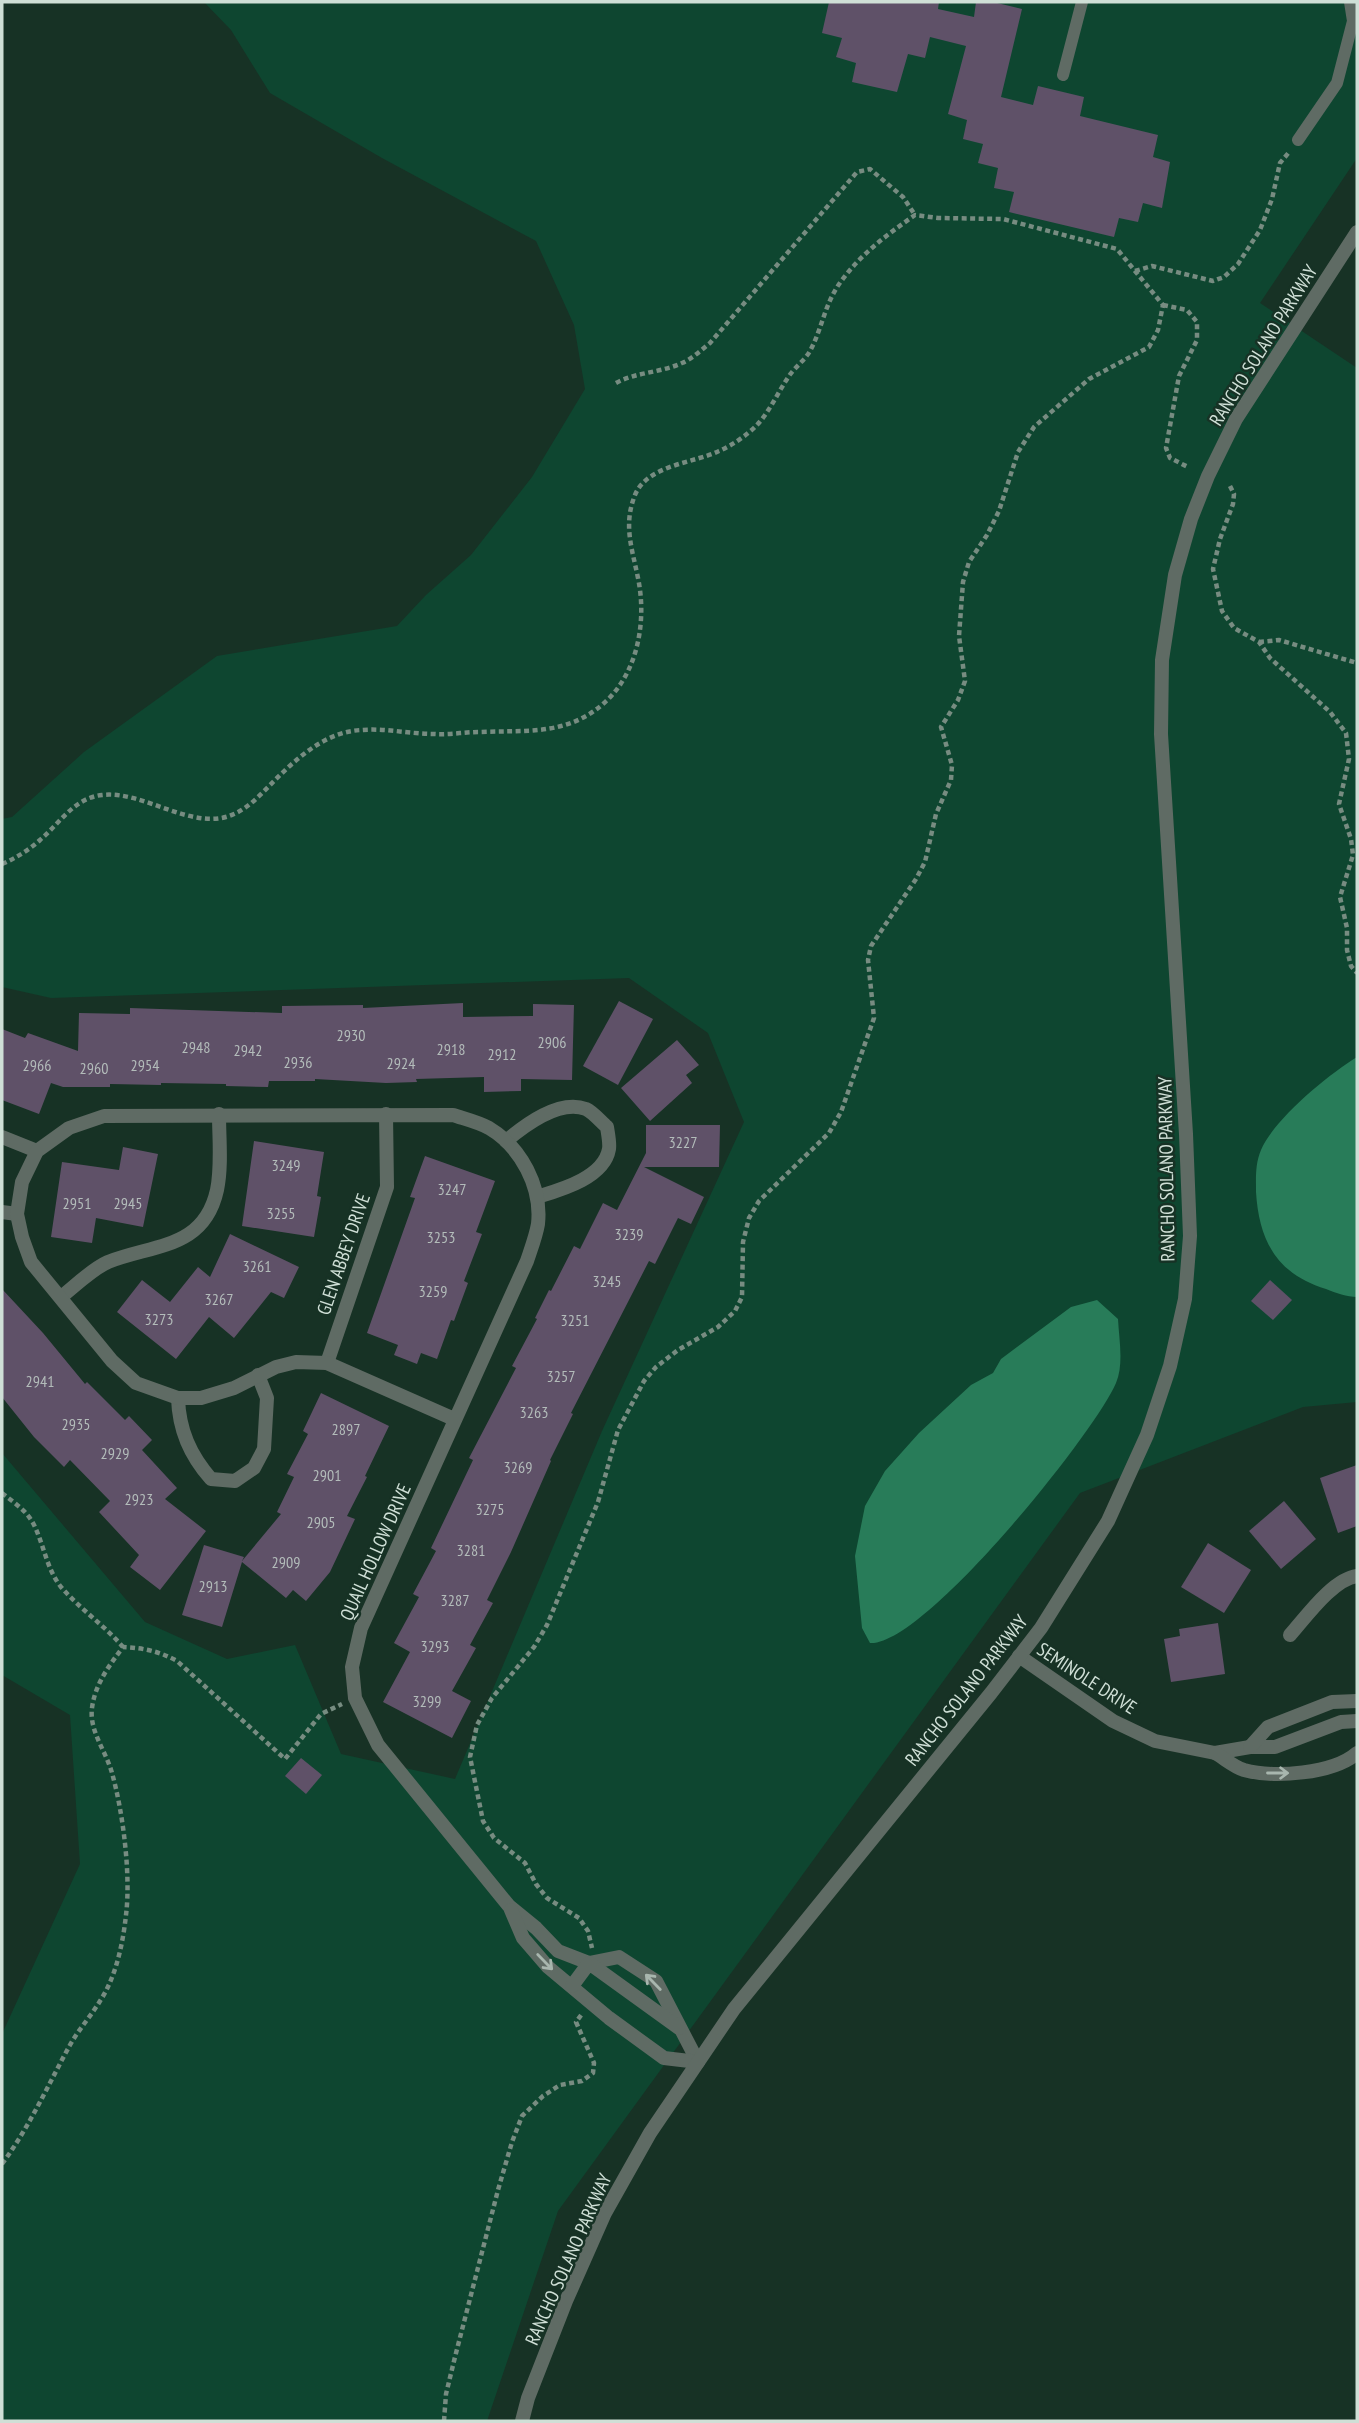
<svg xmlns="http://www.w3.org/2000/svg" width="1359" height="2423" font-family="'PT Sans Narrow',sans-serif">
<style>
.green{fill:#0e4630}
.water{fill:#287c59}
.building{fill:#5f5168}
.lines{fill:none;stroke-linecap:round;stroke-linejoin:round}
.path{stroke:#778c81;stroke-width:4.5;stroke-dasharray:5 3.5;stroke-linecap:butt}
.service{stroke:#5f6b64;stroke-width:12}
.minor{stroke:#5f6b64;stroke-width:14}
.tertiary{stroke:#5f6b64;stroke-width:14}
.oneway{stroke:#a8b6ae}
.labels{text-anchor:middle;stroke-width:5;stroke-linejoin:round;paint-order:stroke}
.number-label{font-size:16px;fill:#b3bcba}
.street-label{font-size:19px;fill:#cfdfd6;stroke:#173225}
</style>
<rect width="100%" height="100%" fill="#173225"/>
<path class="green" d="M 204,2 L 1357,2 L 1357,158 L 1260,303 L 1357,368 L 1357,1402 L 1303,1407 L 1080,1493 L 558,2211 L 487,2421 L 2,2421 L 2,2034 L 80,1864 L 70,1715 L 2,1675 L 2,1453 L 145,1622 L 227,1659 L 295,1645 L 341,1754 L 455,1779 L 602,1431 L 744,1122 L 708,1033 L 629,978 L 51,998 L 2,987 L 2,819 L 12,817 L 84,752 L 217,656 L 397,626 L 426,595 L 471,555 L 532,477 L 585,389 L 574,325 L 536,241 L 382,158 L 270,93 L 231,30 Z"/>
<g class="water">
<path d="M 1357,1057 L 1357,1297 C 1347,1297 1336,1293 1326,1289 C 1277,1274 1259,1241 1256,1192 C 1256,1178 1255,1164 1261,1150 C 1275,1118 1328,1075 1357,1057 Z"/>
<path d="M 1097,1300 L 1118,1319 C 1119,1339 1124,1364 1116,1383 C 1095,1433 923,1647 870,1643 L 862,1628 L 855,1556 L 865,1506 L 885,1471 L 919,1433 L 971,1385 L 993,1373 L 1001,1359 L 1071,1307 Z"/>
</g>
<g class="building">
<path d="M 829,2 L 939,2 L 938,9 L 974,17 L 976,2 L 993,2 L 1022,9 L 1001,97 L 1033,105 L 1038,86 L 1084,97 L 1080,116 L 1158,135 L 1153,157 L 1170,162 L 1162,208 L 1143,203 L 1138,222 L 1119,218 L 1114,237 L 1009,212 L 1014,192 L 994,188 L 998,168 L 978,163 L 983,144 L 963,139 L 967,120 L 948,114 L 966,46 L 930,37 L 925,58 L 908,54 L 897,92 L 852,82 L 856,63 L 836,57 L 842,38 L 822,33 Z"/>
<path d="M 619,1001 L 653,1019 L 618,1085 L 583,1066 Z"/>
<path d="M 463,1003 L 463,1017 L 533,1016 L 533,1004 L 574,1005 L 572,1080 L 521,1079 L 521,1091 L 484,1092 L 484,1077 L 416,1079 L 417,1082 L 386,1083 L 315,1079 L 315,1081 L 269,1081 L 268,1087 L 226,1086 L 226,1084 L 161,1083 L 161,1085 L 110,1084 L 110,1087 L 63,1087 L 51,1083 L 39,1114 L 2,1100 L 2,1029 L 25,1038 L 28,1033 L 78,1051 L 79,1013 L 130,1014 L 130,1008 L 282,1013 L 282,1006 L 363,1005 L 363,1008 Z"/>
<path d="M 677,1040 L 699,1065 L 686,1075 L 692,1083 L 650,1121 L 621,1088 Z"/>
<path d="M 646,1125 L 720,1125 L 719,1167 L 644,1167 L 704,1197 L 691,1224 L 678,1218 L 655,1264 L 649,1261 L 571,1413 L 573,1414 L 550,1460 L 551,1461 L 511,1552 L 487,1600 L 493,1603 L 470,1645 L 476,1648 L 452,1691 L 471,1701 L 452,1738 L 383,1702 L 410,1652 L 394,1643 L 419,1597 L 413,1594 L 436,1551 L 431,1548 L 473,1460 L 469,1458 L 516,1368 L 512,1366 L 537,1319 L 535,1318 L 549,1290 L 551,1291 L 574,1246 L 580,1249 L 603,1203 L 617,1210 L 646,1153 Z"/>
<path d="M 254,1141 L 324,1152 L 317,1196 L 321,1197 L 314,1237 L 242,1226 Z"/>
<path d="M 123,1147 L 158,1154 L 143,1227 L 96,1218 L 92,1243 L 51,1237 L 62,1162 L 119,1170 Z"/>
<path d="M 425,1156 L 495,1181 L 476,1232 L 482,1234 L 464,1281 L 468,1283 L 454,1321 L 451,1320 L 437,1359 L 421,1353 L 417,1364 L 394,1355 L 398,1345 L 367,1333 L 415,1198 L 410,1197 Z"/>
<path d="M 230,1234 L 299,1267 L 284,1298 L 271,1292 L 234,1338 L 209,1317 L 176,1359 L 117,1312 L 142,1280 L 170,1302 L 198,1267 L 210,1277 Z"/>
<path d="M 1270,1280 L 1292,1300 L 1273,1320 L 1251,1301 Z"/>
<path d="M 2,1289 L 43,1333 L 85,1384 L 87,1382 L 125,1420 L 129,1416 L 152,1440 L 142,1450 L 177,1488 L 165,1499 L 206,1531 L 160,1590 L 130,1567 L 139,1555 L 99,1512 L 110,1501 L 70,1460 L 64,1467 L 34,1437 L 2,1397 Z"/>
<path d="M 321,1393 L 389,1426 L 365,1476 L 367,1477 L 347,1516 L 355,1519 L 330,1572 L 306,1601 L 293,1590 L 286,1598 L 242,1562 L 222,1627 L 182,1615 L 204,1545 L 244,1557 L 242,1561 L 281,1514 L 277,1512 L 294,1477 L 287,1474 L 308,1434 L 303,1431 Z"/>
<path d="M 1357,1465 L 1357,1526 L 1338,1533 L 1320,1478 Z"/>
<path d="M 1284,1501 L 1316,1539 L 1281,1569 L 1249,1531 Z"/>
<path d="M 1208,1543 L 1251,1570 L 1224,1613 L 1181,1587 Z"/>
<path d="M 1218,1623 L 1225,1674 L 1171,1682 L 1164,1639 L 1180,1636 L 1179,1629 Z"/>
<path d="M 301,1758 L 322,1775 L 306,1794 L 285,1776 Z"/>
</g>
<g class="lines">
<g class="path">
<path d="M 1135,271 L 1152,266 L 1213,281 L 1224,277 L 1238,264 L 1260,230 L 1272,199 L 1280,163 L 1290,151"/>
<path d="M 1163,305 L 1187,310 L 1197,322 L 1197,340 L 1179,376 L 1166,448 L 1170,458 L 1188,467"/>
<path d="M 616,383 C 636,372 660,373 682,363 C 692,359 701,350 710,343 L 857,172 L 870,169 L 903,197 L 915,215"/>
<path d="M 1230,486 L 1234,494 L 1233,504 L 1220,539 L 1213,569 L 1222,611 L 1234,628 L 1259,642 L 1270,658 L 1330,712 L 1346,733 L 1349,759 L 1339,804 L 1351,839 L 1353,855 L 1340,897 L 1347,928 L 1347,950 L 1351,966 L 1357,973"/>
<path d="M 1259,642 L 1279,640 L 1357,663"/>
<path d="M 2,864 C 16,858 29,850 40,840 C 60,823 74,798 102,795 C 144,790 194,833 234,814 C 250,807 262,793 274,781 C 298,757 327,731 362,730 C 386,728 410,734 434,734 C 449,735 464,732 479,732 C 525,730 566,736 603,704 C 638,674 647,621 638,578 C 632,548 623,525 635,495 C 647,465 694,463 719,451 C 733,445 747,435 757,425 C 770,411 778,392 789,376 C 795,367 805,360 810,351 C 823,327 824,304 842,280 C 862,253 888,234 915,215 L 938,218 L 1003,219 L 1117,249 L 1163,305 L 1158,330 L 1149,347 L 1089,379 L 1034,427 L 1018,452 L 999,511 L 987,535 L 969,562 L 963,582 L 959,636 L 965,681 L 958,700 L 941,727 L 952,765 L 951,780 L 936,814 L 925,862 L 916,879 L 871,946 L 868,960 L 874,1018 L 841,1112 L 829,1133 L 759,1201 L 749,1218 L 743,1242 L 742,1297 L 735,1311 L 718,1327 L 678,1350 L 656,1367 L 644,1381 L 618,1430 L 598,1502 L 547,1625 L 534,1647 L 492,1698 L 477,1725 L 470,1757 L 483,1821 L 494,1838 L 525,1863 L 536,1884 L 547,1898 L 579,1918 L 588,1931 L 592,1948"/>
<path d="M 2,1493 C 13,1502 26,1510 33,1523 C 44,1544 46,1568 61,1587 C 80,1609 104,1625 123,1647"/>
<path d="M 2,2164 C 30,2126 48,2085 70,2045 C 79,2029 91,2016 100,2001 C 116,1977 123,1943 126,1915 C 131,1875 123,1812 112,1773 C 106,1751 89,1731 92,1708 C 95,1684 109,1666 123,1647 C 143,1648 159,1651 177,1661 L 285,1759 L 321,1714 L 342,1704"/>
<path d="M 444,2421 L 446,2394 L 455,2357 L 498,2190 L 512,2142 L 522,2116 L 543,2096 L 560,2085 L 582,2081 L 593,2073 L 594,2063 L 576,2022 L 582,2014"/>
</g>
<g class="service">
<path d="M 1063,75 L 1082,2"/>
<path d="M 1298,140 L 1337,83 L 1353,21 L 1350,2"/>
</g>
<g class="minor">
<path d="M 2,1137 L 37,1151"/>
<path d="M 506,1141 C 525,1125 559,1099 586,1109 C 593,1112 601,1122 607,1127 C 608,1134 610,1143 609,1149 C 604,1178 560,1190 537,1197"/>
<path d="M 2,1212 L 17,1214"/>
<path d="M 61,1297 C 75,1286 92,1269 108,1262 C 154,1244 204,1249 217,1190 C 222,1166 219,1138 219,1114"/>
<path d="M 327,1363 L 387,1187 L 386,1114"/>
<path d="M 178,1398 C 179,1430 190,1455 211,1479 L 235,1481 L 254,1468 L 264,1449 L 267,1398 L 258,1375"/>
<path d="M 454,1419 L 327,1363 L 296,1362 L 276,1367 L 234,1388 L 201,1398 L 178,1398 L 136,1383 L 112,1361 L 31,1262 L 22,1237 L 17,1214 L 22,1182 L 37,1151 L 69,1128 L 104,1116 L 453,1115 C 465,1119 478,1122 489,1128 C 521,1147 542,1187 538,1224 C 536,1236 531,1249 527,1261 L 361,1628 L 352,1667 L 355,1698 L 378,1745 L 509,1906 L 536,1928 L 558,1951 L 589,1963 L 619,1957 L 656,1981 L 698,2062"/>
<path d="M 1290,1635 C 1306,1617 1333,1579 1357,1576"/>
<path d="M 1019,1656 L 1113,1721 L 1155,1741 L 1215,1753 L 1250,1747 L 1275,1747 L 1341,1722 L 1357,1721"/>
<path d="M 1250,1747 L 1268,1727 L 1332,1702 L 1357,1701"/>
<path d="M 1215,1753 C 1224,1758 1234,1767 1244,1770 C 1274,1778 1333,1774 1357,1753"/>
<path d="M 511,1910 L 523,1938 L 548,1967 L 609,2018 L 664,2058 L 698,2062"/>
<path d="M 572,1986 L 589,1963 L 679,2028"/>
</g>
<path class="tertiary" d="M 522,2421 L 528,2398 L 566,2301 L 605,2213 L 650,2133 L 734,2009 L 991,1693 L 1041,1628 L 1108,1521 L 1147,1435 L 1170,1366 L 1185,1299 L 1190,1236 L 1186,1134 L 1161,734 L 1162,660 L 1175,575 L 1191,519 L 1208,476 L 1236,419 L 1357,232"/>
</g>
<defs><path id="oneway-shaft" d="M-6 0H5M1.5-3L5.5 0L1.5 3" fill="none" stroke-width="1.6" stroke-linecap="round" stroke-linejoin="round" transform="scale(1.75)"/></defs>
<g class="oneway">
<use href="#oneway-shaft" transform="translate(1278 1773)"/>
<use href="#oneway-shaft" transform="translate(545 1962) rotate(46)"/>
<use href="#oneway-shaft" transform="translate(653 1982) rotate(-134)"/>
</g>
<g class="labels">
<g class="number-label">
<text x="351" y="1041">2930</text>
<text x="552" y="1048">2906</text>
<text x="196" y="1053">2948</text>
<text x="451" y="1055">2918</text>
<text x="248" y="1056">2942</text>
<text x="502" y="1060">2912</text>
<text x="298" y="1068">2936</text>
<text x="401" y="1069">2924</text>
<text x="37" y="1071">2966</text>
<text x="145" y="1071">2954</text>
<text x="94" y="1074">2960</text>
<text x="683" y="1148">3227</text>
<text x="286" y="1171">3249</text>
<text x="452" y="1195">3247</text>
<text x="77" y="1209">2951</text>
<text x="128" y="1209">2945</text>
<text x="281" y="1219">3255</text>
<text x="629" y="1240">3239</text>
<text x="441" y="1243">3253</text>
<text x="257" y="1272">3261</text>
<text x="607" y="1287">3245</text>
<text x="433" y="1297">3259</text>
<text x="219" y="1305">3267</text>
<text x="159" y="1325">3273</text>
<text x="575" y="1326">3251</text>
<text x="561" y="1382">3257</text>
<text x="40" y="1387">2941</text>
<text x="534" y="1418">3263</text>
<text x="76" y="1430">2935</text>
<text x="346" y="1435">2897</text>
<text x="115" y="1459">2929</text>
<text x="518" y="1473">3269</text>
<text x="327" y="1481">2901</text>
<text x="139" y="1505">2923</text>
<text x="490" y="1515">3275</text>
<text x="321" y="1528">2905</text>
<text x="471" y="1556">3281</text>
<text x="286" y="1568">2909</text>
<text x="213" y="1592">2913</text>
<text x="455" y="1606">3287</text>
<text x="435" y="1652">3293</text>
<text x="427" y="1707">3299</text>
</g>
<g class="street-label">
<text transform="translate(1263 345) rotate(-58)" y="7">RANCHO SOLANO PARKWAY</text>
<text transform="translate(1166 1169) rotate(-91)" y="7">RANCHO SOLANO PARKWAY</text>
<text transform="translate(343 1254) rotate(-71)" y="7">GLEN ABBEY DRIVE</text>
<text transform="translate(375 1552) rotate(-66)" y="7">QUAIL HOLLOW DRIVE</text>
<text transform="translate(1087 1678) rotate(33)" y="7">SEMINOLE DRIVE</text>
<text transform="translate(966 1690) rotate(-52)" y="7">RANCHO SOLANO PARKWAY</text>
<text transform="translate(568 2259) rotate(-66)" y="7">RANCHO SOLANO PARKWAY</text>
</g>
</g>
<rect width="1359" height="2423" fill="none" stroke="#cfdfd6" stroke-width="7"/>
</svg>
